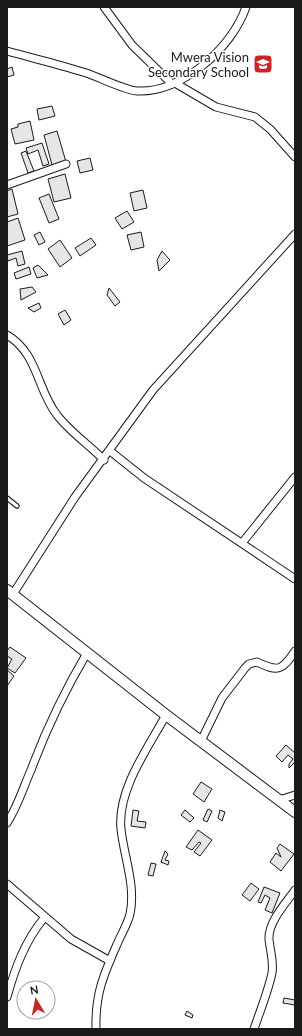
<svg xmlns="http://www.w3.org/2000/svg" width="302" height="1036" font-family="Lato,sans-serif">
<style>
.building{fill:#e6e6e6;stroke:#1a1a1a}
.lines{fill:none;stroke-linecap:round;stroke-linejoin:round}
.service-casing{stroke:#1a1a1a;stroke-width:5.5}
.minor-casing{stroke:#1a1a1a;stroke-width:9}
.secondary-casing{stroke:#1a1a1a;stroke-width:12}
.service{stroke:#fff;stroke-width:3.5}
.minor{stroke:#fff;stroke-width:7}
.secondary{stroke:#fff;stroke-width:10}
.labels{text-anchor:middle;stroke-width:3;stroke-linejoin:round;paint-order:stroke}
.poi-label{font-size:13px;fill:#1a1a1a;stroke:#fff;text-anchor:end}
</style>
<rect width="100%" height="100%" fill="#fff"/>
<g class="building">
<path d="M 12,67 L 14,75 L 7,77 L 7,69 Z"/>
<path d="M 52,106 L 55,116 L 39,120 L 37,109 Z"/>
<path d="M 30,121 L 34,140 L 15,144 L 11,129 L 18,127 L 18,124 Z"/>
<path d="M 57,131 L 66,162 L 52,165 L 44,135 Z"/>
<path d="M 42,143 L 49,164 L 43,166 L 38,150 L 28,154 L 26,148 Z"/>
<path d="M 26,151 L 34,171 L 28,173 L 21,153 Z"/>
<path d="M 90,158 L 93,170 L 80,173 L 77,161 Z"/>
<path d="M 65,174 L 71,198 L 54,202 L 48,179 Z"/>
<path d="M 12,189 L 18,214 L 7,217 L 7,191 Z"/>
<path d="M 143,190 L 147,208 L 134,211 L 130,193 Z"/>
<path d="M 49,194 L 59,219 L 49,223 L 39,198 Z"/>
<path d="M 127,211 L 134,222 L 122,229 L 115,218 Z"/>
<path d="M 18,218 L 25,240 L 7,246 L 7,222 Z"/>
<path d="M 40,232 L 45,242 L 39,245 L 34,235 Z"/>
<path d="M 141,232 L 144,247 L 131,250 L 127,235 Z"/>
<path d="M 91,238 L 96,245 L 80,256 L 75,248 Z"/>
<path d="M 60,240 L 72,258 L 60,267 L 48,249 Z"/>
<path d="M 22,251 L 25,264 L 18,266 L 16,258 L 8,261 L 7,255 Z"/>
<path d="M 162,251 L 170,260 L 159,271 L 157,260 Z"/>
<path d="M 38,265 L 48,275 L 37,278 L 33,268 Z"/>
<path d="M 29,267 L 31,274 L 16,279 L 14,273 Z"/>
<path d="M 32,287 L 36,292 L 21,300 L 20,289 Z"/>
<path d="M 109,288 L 120,302 L 115,306 L 107,295 Z"/>
<path d="M 39,303 L 41,308 L 34,312 L 28,308 Z"/>
<path d="M 65,310 L 71,320 L 64,325 L 58,314 Z"/>
<path d="M 10,647 L 26,658 L 15,673 L 7,668 L 12,659 L 7,656 L 7,651 Z"/>
<path d="M 7,670 L 14,676 L 7,686 Z"/>
<path d="M 286,745 L 295,753 L 295,762 L 289,768 L 289,764 L 293,759 L 288,755 L 282,762 L 276,756 Z"/>
<path d="M 201,782 L 212,789 L 204,802 L 193,794 Z"/>
<path d="M 208,809 L 212,811 L 207,822 L 203,820 Z"/>
<path d="M 133,810 L 139,811 L 137,821 L 146,822 L 145,828 L 131,826 Z"/>
<path d="M 185,810 L 194,818 L 190,822 L 181,815 Z"/>
<path d="M 220,810 L 225,812 L 222,821 L 218,818 Z"/>
<path d="M 198,830 L 212,840 L 200,856 L 194,852 L 201,843 L 199,842 L 192,850 L 186,847 Z"/>
<path d="M 280,844 L 294,854 L 281,871 L 270,862 L 276,853 L 281,857 L 277,848 Z"/>
<path d="M 165,851 L 168,854 L 165,860 L 169,861 L 168,865 L 161,862 Z"/>
<path d="M 151,863 L 156,864 L 153,876 L 148,875 Z"/>
<path d="M 251,883 L 259,889 L 250,901 L 242,895 Z"/>
<path d="M 264,887 L 280,893 L 272,913 L 265,910 L 270,898 L 265,895 L 261,903 L 258,902 Z"/>
<path d="M 284,998 L 295,1000 L 295,1005 L 283,1003 Z"/>
<path d="M 187,1011 L 193,1015 L 192,1018 L 185,1015 Z"/>
</g>
<g class="lines">
<g class="service-casing">
<path id="service" d="M 7,498 L 17,506"/>
</g>
<g class="minor-casing">
<g id="minor">
<path d="M 104,7 L 132,45 L 172,84"/>
<path d="M 7,51 C 32,58 58,64 83,72 C 97,76 124,90 137,91 C 182,93 232,48 246,7"/>
<path d="M 175,83 L 216,107 L 255,117 L 270,129 L 295,157"/>
<path d="M 7,185 L 66,164"/>
<path d="M 7,335 C 38,353 37,390 57,415 C 69,431 89,445 104,460"/>
<path d="M 110,451 L 144,478 L 295,579"/>
<path d="M 242,543 L 295,477"/>
<path d="M 13,594 L 75,497 L 153,390 L 295,234"/>
<path d="M 201,741 L 222,698 L 245,668 L 249,664 L 257,662 C 278,672 282,671 295,651"/>
<path d="M 279,800 L 295,795"/>
<path d="M 7,823 C 18,806 23,788 31,770 C 46,730 65,690 87,653"/>
<path d="M 7,884 L 71,939 L 110,961"/>
<path d="M 7,997 C 15,968 25,941 44,918"/>
<path d="M 96,1029 C 95,993 104,974 118,942 C 122,933 128,923 130,914 C 136,886 124,857 121,829 C 117,790 148,748 166,715"/>
<path d="M 254,1029 C 260,1011 268,992 272,973 C 274,961 270,951 269,939 C 268,922 286,903 295,890"/>
</g>
</g>
<g class="secondary-casing">
<path id="secondary" d="M 7,590 L 166,715 L 295,812"/>
</g>
<use href="#service" class="service"/>
<use href="#minor" class="minor"/>
<use href="#secondary" class="secondary"/>
</g>
<defs>
<g id="school-square" transform="scale(1)"><rect x="-9" y="-9" width="18" height="18" rx="4" fill="#c62828" stroke="#fff"/><path d="M0-5L7-2L0 1L-7-2ZM-4 1L0 2.5L4 1V4Q0 6-4 4Z" fill="#fff"/></g>
</defs>
<g fill-rule="evenodd">
<use href="#school-square" x="263" y="64"/>
</g>
<g class="labels">
<g class="poi-label">
<text x="249" y="62">Mwera Vision<tspan x="249" dy="15">Secondary School</tspan></text>
</g>
</g>
<rect width="302" height="1036" fill="none" stroke="#1a1a1a" stroke-width="16"/>
<g transform="translate(36 1000) rotate(350)"><circle r="19" fill="#ffffff" stroke="#a3a3a3"/>
<path d="M0-3L7 15L0 10L-7 15Z" fill="#c62828"/>
<text y="-6" font-size="11" font-weight="bold" text-anchor="middle" fill="#1a1a1a">N</text>
</g>
</svg>
